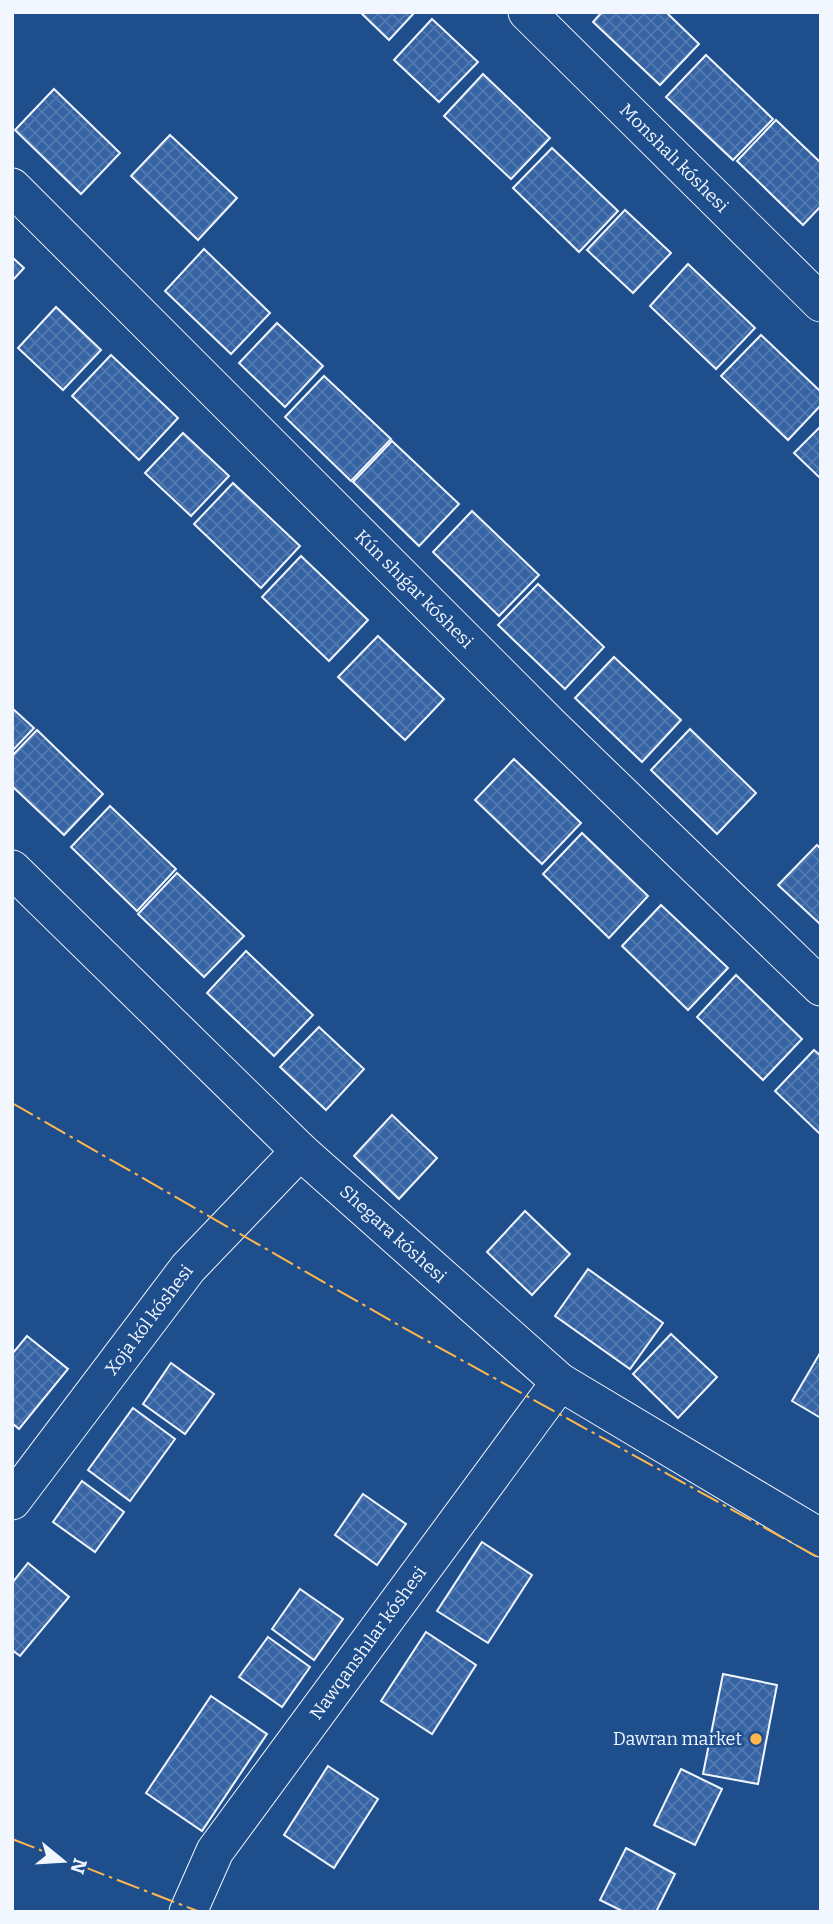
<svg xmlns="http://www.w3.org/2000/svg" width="833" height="1924" viewBox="0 0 833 1924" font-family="Bitter,serif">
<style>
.building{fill:url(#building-cross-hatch);stroke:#f2f6ff;stroke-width:2}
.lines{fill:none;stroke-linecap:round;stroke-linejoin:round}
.minor-casing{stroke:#f2f6ff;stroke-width:39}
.minor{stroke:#1f4e8c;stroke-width:37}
.power{stroke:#ffb74d;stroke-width:2;stroke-dasharray:24 5 3.5 5;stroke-linecap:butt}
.poi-dot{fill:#ffb74d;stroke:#1f4e8c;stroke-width:2.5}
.labels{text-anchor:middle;stroke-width:5;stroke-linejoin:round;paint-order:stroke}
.street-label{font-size:18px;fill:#f2f6ff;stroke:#1f4e8c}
.poi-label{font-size:18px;fill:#f2f6ff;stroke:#1f4e8c;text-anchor:end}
</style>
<defs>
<pattern id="building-cross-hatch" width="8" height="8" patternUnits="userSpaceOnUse" patternTransform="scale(1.75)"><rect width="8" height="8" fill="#3563a3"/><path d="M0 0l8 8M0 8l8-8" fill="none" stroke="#537ab1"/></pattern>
</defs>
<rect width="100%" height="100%" fill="#1f4e8c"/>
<g class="building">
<path d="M360 12H415L389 40Z"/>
<path d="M602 12H666L699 44 660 85 593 22Z"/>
<path d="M432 19 478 62 439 102 394 60Z"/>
<path d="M706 55 773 119 733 160 666 97Z"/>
<path d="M483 74 550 138 511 179 444 116Z"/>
<path d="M54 89 120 153 81 194 15 130Z"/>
<path d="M776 120 821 163V206L803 225 737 161Z"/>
<path d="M170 135 237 198 198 240 131 176Z"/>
<path d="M552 148 618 211 579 252 513 188Z"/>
<path d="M625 210 671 253 633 293 587 250Z"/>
<path d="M204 249 270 313 231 354 165 291Z"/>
<path d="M12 257 24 268 12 281Z"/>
<path d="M688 264 755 328 716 369 650 306Z"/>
<path d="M56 307 101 350 63 390 18 348Z"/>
<path d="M277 323 323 366 285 407 239 363Z"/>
<path d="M761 335 821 392V405L788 440 721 376Z"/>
<path d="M111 355 178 418 139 460 72 396Z"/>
<path d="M324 376 391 439 351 481 285 417Z"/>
<path d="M821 426V479L794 453Z"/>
<path d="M183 433 229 476 191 516 145 473Z"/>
<path d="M392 441 459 504 419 546 353 482Z"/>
<path d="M233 483 300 546 261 588 194 524Z"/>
<path d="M472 511 539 575 499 616 433 552Z"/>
<path d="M301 556 368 620 329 661 262 597Z"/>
<path d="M538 584 604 647 565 689 498 625Z"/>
<path d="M378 636 444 699 405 740 338 677Z"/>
<path d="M614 657 681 720 642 762 575 698Z"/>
<path d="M12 708 34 728 12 751Z"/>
<path d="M690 729 756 793 717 834 651 770Z"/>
<path d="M37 730 103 794 64 835 12 786V756Z"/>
<path d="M514 759 581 823 542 864 475 800Z"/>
<path d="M110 806 176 869 137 911 71 847Z"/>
<path d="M582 833 648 896 609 938 543 874Z"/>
<path d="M817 845 821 849V925L778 885Z"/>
<path d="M177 873 244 936 204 977 138 914Z"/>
<path d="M661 905 728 968 688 1010 622 946Z"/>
<path d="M246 951 313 1015 274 1056 207 993Z"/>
<path d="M736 975 802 1039 763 1080 697 1017Z"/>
<path d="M319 1027 364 1069 326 1110 280 1067Z"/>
<path d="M814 1050 821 1056V1135L775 1091Z"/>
<path d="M392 1115 437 1158 399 1199 354 1156Z"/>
<path d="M525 1211 570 1254 532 1295 487 1252Z"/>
<path d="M588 1269 663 1323 630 1369 555 1316Z"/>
<path d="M671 1334 717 1377 678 1418 633 1374Z"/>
<path d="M27 1336 68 1369 19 1429 12 1423V1354Z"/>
<path d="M820 1353 821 1354V1418L792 1401Z"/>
<path d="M171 1363 214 1394 185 1434 143 1404Z"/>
<path d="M133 1408 175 1439 130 1501 88 1470Z"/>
<path d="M82 1481 124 1512 95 1552 53 1522Z"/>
<path d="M363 1494 406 1524 377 1565 335 1535Z"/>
<path d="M482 1542 532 1575 488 1643 437 1611Z"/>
<path d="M28 1563 69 1597 20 1656 12 1650V1583Z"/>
<path d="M300 1589 343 1619 314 1660 272 1629Z"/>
<path d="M426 1632 476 1665 432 1734 381 1701Z"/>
<path d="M268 1637 310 1667 282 1707 239 1677Z"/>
<path d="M723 1674 777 1685 758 1784 703 1774Z"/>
<path d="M211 1696 267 1734 202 1831 146 1793Z"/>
<path d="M328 1766 378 1799 334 1868 284 1835Z"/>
<path d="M681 1769 722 1789 695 1845 654 1825Z"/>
<path d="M626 1848 675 1874 656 1912H624L600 1900Z"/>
</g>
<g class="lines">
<g class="minor-casing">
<g id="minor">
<path d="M527 12 821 303"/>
<path d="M12 187 550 725 821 987"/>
<path d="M12 869 300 1151 560 1382 821 1538"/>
<path d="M12 1501 188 1268 300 1151"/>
<path d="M188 1912 215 1851 560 1382"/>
</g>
</g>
<use href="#minor" class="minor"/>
<g class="power">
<path d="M12 1103 402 1327 821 1559"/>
<path d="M12 1839 200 1912"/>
</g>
</g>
<circle class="poi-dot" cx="756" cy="1739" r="7"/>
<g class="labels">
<g class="street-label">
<text transform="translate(674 158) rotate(45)" y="6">Monshalı kóshesi</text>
<text transform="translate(414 589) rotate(45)" y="6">Kún shıǵar kóshesi</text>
<text transform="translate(393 1234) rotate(42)" y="6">Shegara kóshesi</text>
<text transform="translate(149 1320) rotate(-53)" y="6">Xoja kól kóshesi</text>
<text transform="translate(368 1643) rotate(-54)" y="6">Nawqanshılar kóshesi</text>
</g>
<g class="poi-label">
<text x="742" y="1745">Dawran market</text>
</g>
</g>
<rect width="833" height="1924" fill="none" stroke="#f2f6ff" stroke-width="28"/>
<g transform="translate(63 1861) rotate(108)" stroke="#1f4e8c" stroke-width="5" paint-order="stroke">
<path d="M0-5L12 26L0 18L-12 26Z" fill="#f2f6ff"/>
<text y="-10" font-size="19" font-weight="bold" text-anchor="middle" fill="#f2f6ff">N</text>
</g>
</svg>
